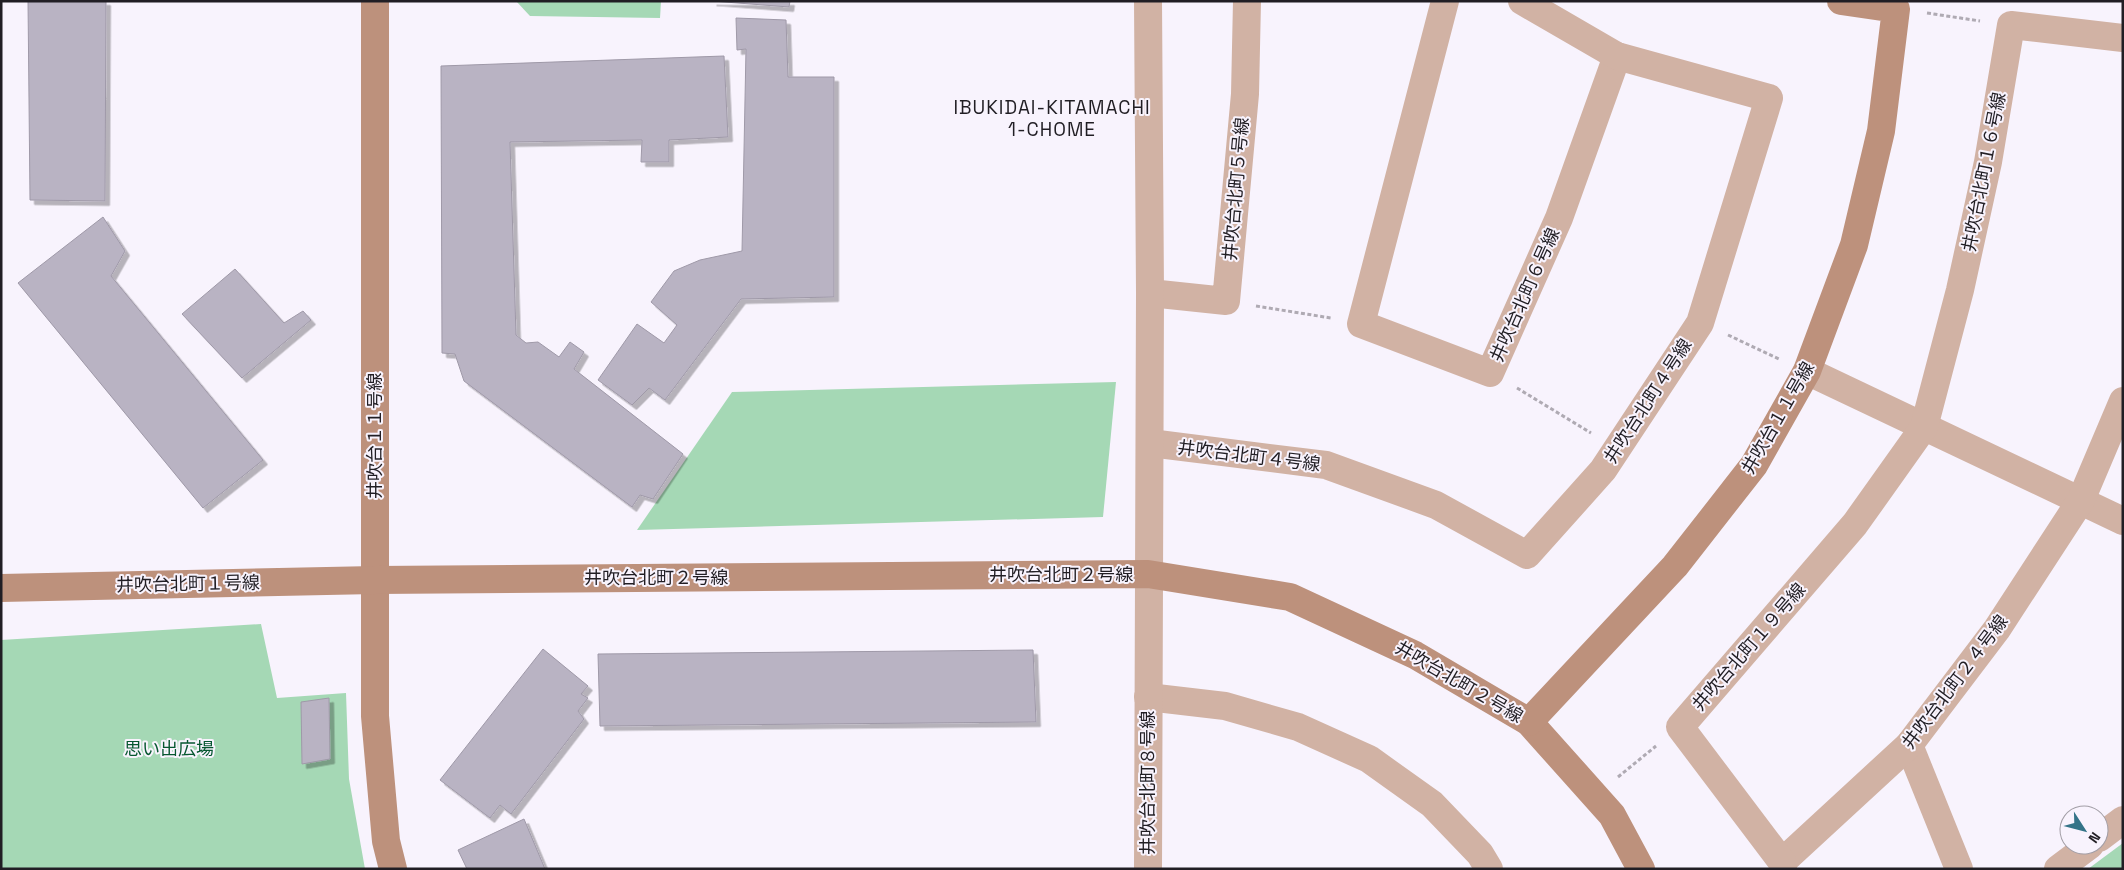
<svg xmlns="http://www.w3.org/2000/svg" width="2124" height="870" viewBox="0 0 2124 870" font-family="'Space Grotesk','Noto Sans JP',sans-serif">
<style>
.green{fill:#a5d8b5}
.building{fill:#b9b3c3;stroke:#9f99a8;filter:url(#shadow)}
.lines{fill:none;stroke-linecap:round;stroke-linejoin:round}
.path{stroke:#afaab3;stroke-width:3;stroke-dasharray:4 2.5;stroke-linecap:butt}
.street{stroke:#d1b2a4;stroke-width:28}
.secondary{stroke:#bd917c;stroke-width:28}
.labels{text-anchor:middle;stroke-width:4;stroke-linejoin:round;paint-order:stroke}
.street-label{font-size:18px;fill:#211e24;stroke:#f8f3fd}
.park-label{font-size:18px;fill:#065730;stroke:#f8f3fd}
.neighbourhood-label{font-size:19px;letter-spacing:1px;fill:#211e24;stroke:#f8f3fd}
</style>
<defs>
<filter id="shadow"><feDropShadow dx="4.5" dy="4.5" stdDeviation="0" flood-color="#0004"/></filter>
</defs>
<rect width="100%" height="100%" fill="#f8f3fd"/>
<g class="green">
<path d="M516 1H661L660 18 530 16Z"/>
<path d="M1116 382 1103 517 637 530 732 392Z"/>
<path d="M261 624 277 698 346 693 349 779 365 869H1V640Z"/>
<path d="M2123 843V869H2088Z"/>
</g>
<g class="building">
<path d="M28 1H106L105 201 30 200Z"/>
<path d="M712 1H790L789 7Z"/>
<path d="M736 18 786 20 788 77H834V297L741 299 665 400 649 388 632 405 598 380 637 324 664 343 677 325 651 302 674 271 700 260 742 251 746 49 737 50Z"/>
<path d="M724 56 728 137 669 140V162H641L642 140 510 142 516 335 526 343 538 342 559 357 570 342 584 352 574 369 683 454 653 499 640 495 632 507 464 381 455 354 442 353 441 66Z"/>
<path d="M103 217 125 251 111 276 263 460 203 508 18 283Z"/>
<path d="M235 269 284 323 303 311 311 320 242 378 182 314Z"/>
<path d="M543 649 588 686 581 694 588 698 578 711 584 719 511 814 500 805 490 818 440 780Z"/>
<path d="M1033 650 1036 722 600 726 598 654Z"/>
<path d="M329 698 330 759 302 764 301 702Z"/>
<path d="M524 819 545 869H467L458 850Z"/>
</g>
<g class="lines">
<g class="path">
<path d="M1927 13 1980 21"/>
<path d="M1256 306 1331 318"/>
<path d="M1728 335 1779 359"/>
<path d="M1517 388 1591 433"/>
<path d="M1618 777 1656 746"/>
</g>
<g class="street">
<path d="M1445 1 1361 324 1490 373 1559 218 1617 56"/>
<path d="M1150 293 1226 301 1245 94 1247 1"/>
<path d="M1807 371 2123 521"/>
<path d="M1150 443 1326 465 1436 505 1527 555 1603 470 1700 323 1769 98 1617 56 1522 1"/>
<path d="M1148 697 1225 706 1298 727 1369 759 1432 804 1480 854 1489 869"/>
<path d="M1909 745 1959 869"/>
<path d="M2099 838 2123 820"/>
<path d="M1782 862 1909 745 1997 629 2081 500 2123 401"/>
<path d="M1148 869 1150 293 1148 1"/>
<path d="M1783 869 1782 862 1680 727 1855 524 1924 427 1960 290 1988 162 2011 25 2123 38"/>
<path d="M2058 869 2090 845"/>
</g>
<g class="secondary">
<path d="M375 1V716L386 841 393 869"/>
<path d="M1 588 375 580 1148 574 1290 597 1415 655 1529 722 1612 815 1641 869"/>
<path d="M1529 722 1675 566 1754 465 1807 371 1854 245 1881 131 1896 9 1841 1"/>
</g>
</g>
<g class="labels">
<g class="street-label">
<text transform="translate(1984 172) rotate(-79)" y="6">井吹台北町１６号線</text>
<text transform="translate(1236 189) rotate(-85)" y="6">井吹台北町５号線</text>
<text transform="translate(1525 295) rotate(-66)" y="6">井吹台北町６号線</text>
<text transform="translate(1648 401) rotate(-57)" y="6">井吹台北町４号線</text>
<text transform="translate(1778 418) rotate(-60)" y="6">井吹台１１号線</text>
<text transform="translate(375 436) rotate(-90)" y="6">井吹台１１号線</text>
<text transform="translate(1249 456) rotate(7)" y="6">井吹台北町４号線</text>
<text x="1061" y="581">井吹台北町２号線</text>
<text x="656" y="584">井吹台北町２号線</text>
<text transform="translate(188 584) rotate(-1)" y="6">井吹台北町１号線</text>
<text transform="translate(1749 647) rotate(-49)" y="6">井吹台北町１９号線</text>
<text transform="translate(1459 682) rotate(30)" y="6">井吹台北町２号線</text>
<text transform="translate(1955 682) rotate(-53)" y="6">井吹台北町２４号線</text>
<text transform="translate(1148 783) rotate(-90)" y="6">井吹台北町８号線</text>
</g>
<g class="park-label">
<text x="169" y="755">思い出広場</text>
</g>
<g class="neighbourhood-label">
<text x="1052" y="114">IBUKIDAI-KITAMACHI<tspan x="1052" dy="22">1-CHOME</tspan></text>
</g>
</g>
<rect width="2124" height="870" fill="none" stroke="#211e24" stroke-width="5"/>
<g transform="translate(2084 830) rotate(126)"><circle r="24" fill="#f8f3fd" stroke="#a29ea6"/>
<path d="M0-4L9 19L0 12L-9 19Z" fill="#347488"/>
<text y="-8" font-size="14" font-weight="bold" text-anchor="middle" fill="#211e24">N</text>
</g>
</svg>
